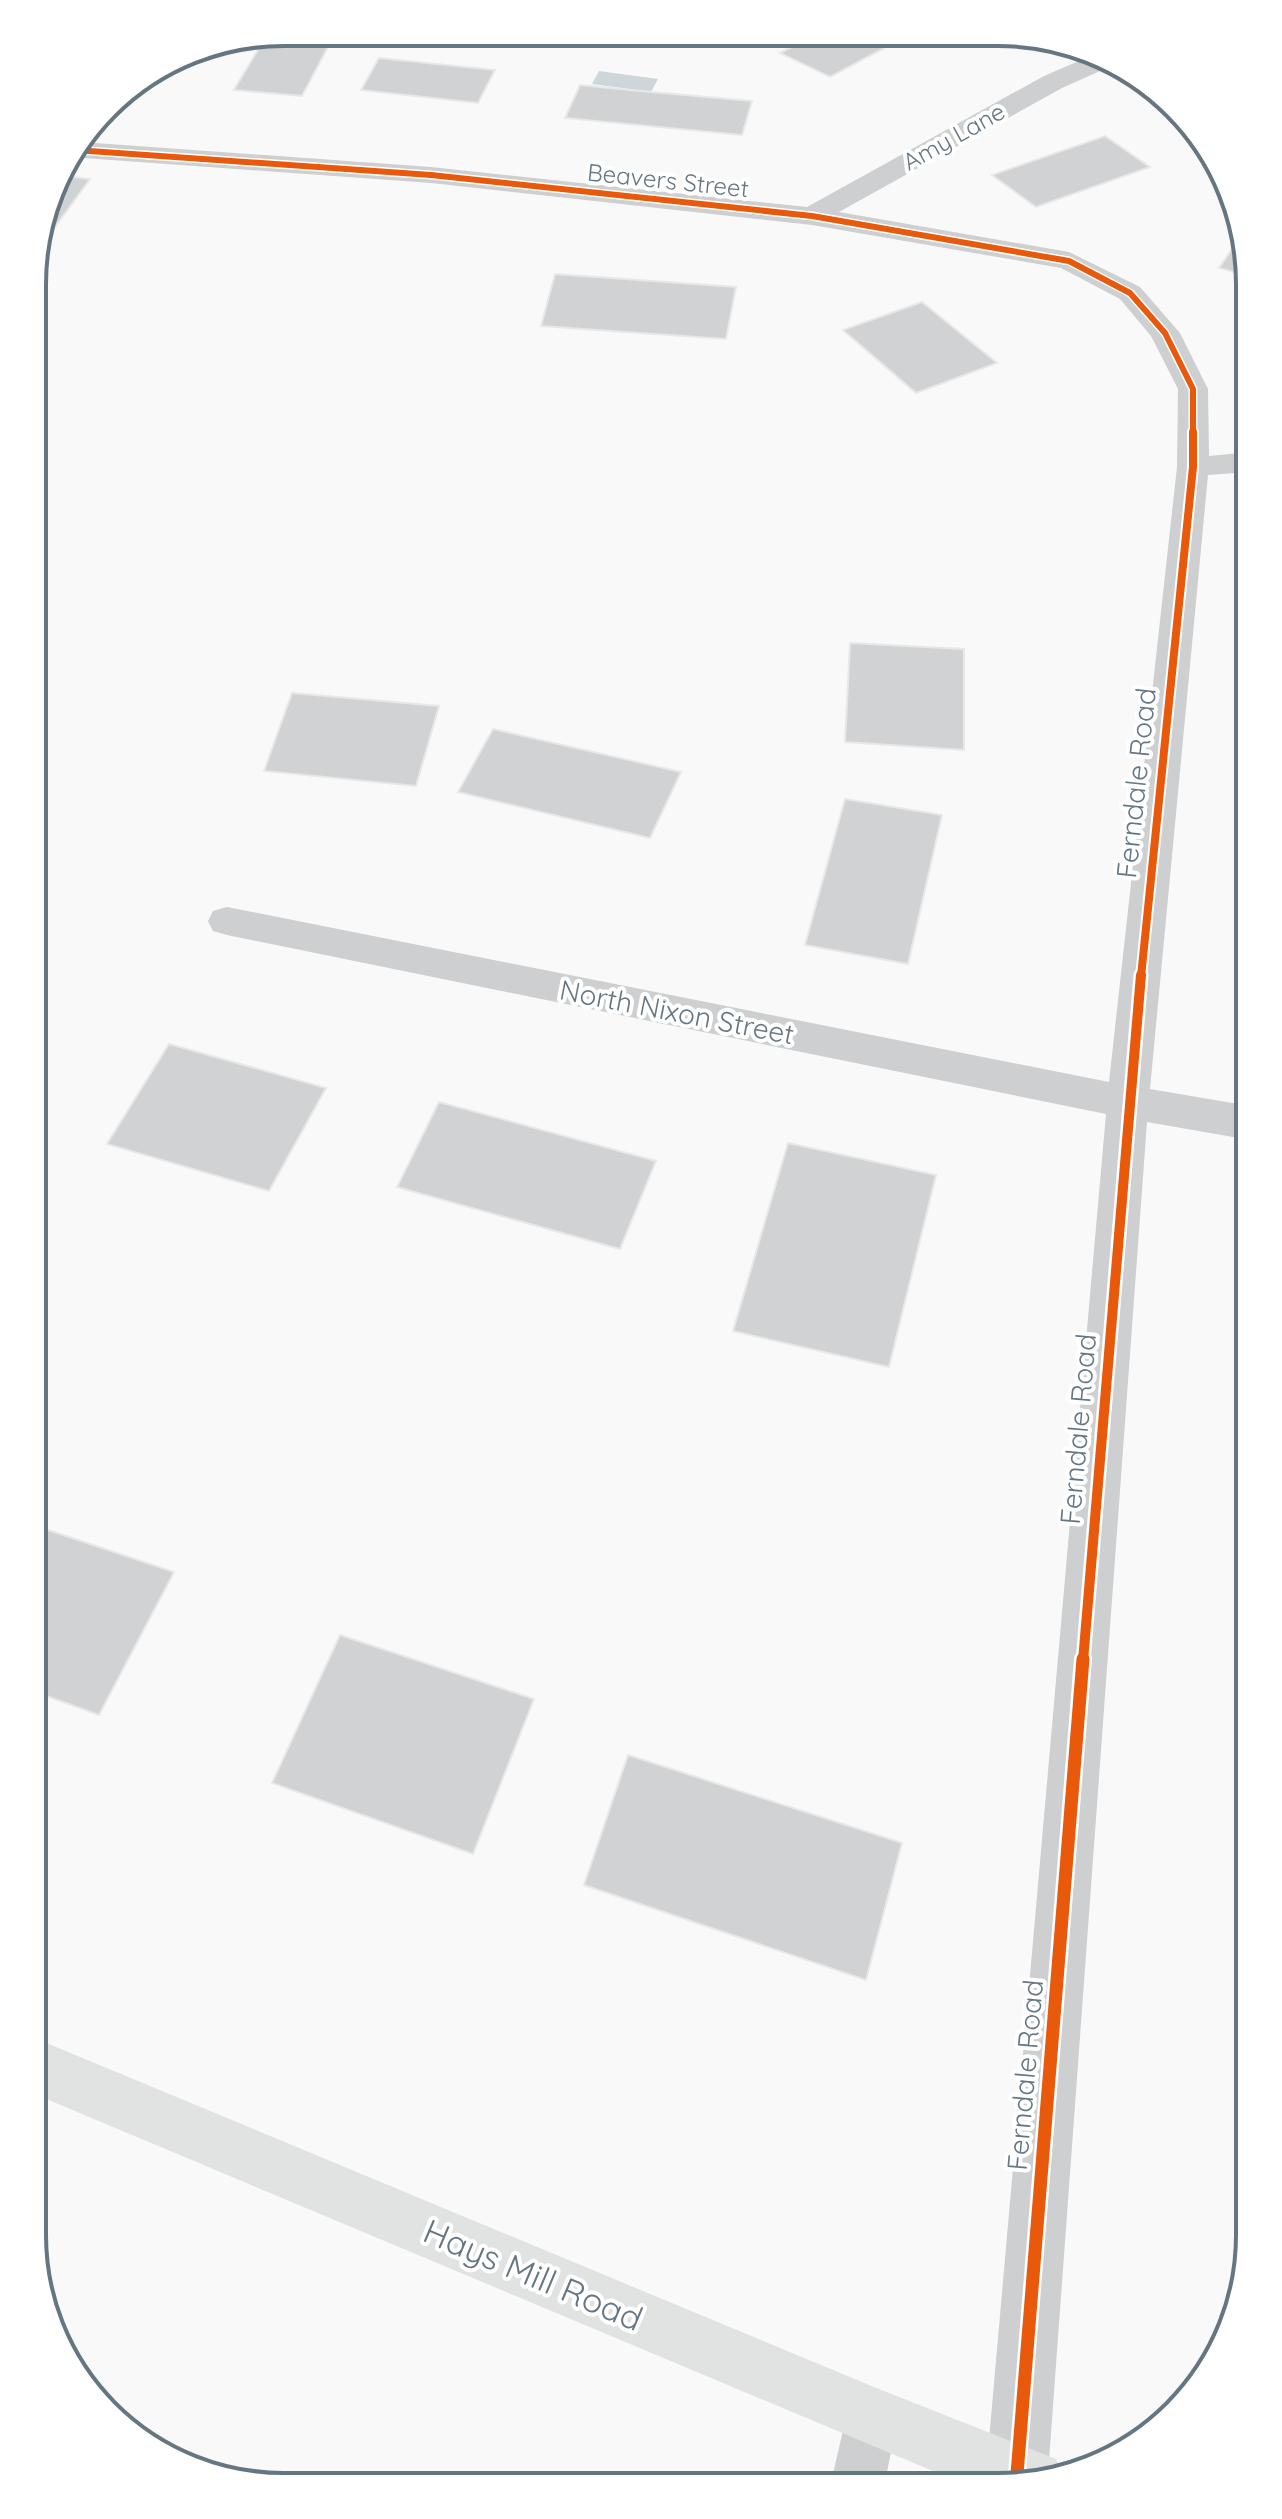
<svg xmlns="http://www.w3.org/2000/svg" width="1282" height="2519" viewBox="0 0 1282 2519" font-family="Quicksand,sans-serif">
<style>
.water{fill:#ced6d9}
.building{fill:#d0d2d3;stroke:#e8e8e8;stroke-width:2}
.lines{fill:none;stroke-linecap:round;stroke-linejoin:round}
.lane{fill:#cecfd0;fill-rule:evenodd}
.street{fill:#cecfd0;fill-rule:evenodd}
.secondary{fill:#e1e2e2;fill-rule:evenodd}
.cycleway-far3-casing{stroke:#fff;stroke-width:9}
.cycleway-far2-casing{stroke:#fff;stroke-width:12}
.cycleway-far1-casing{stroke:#fff;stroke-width:15}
.cycleway-casing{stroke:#fff;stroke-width:18}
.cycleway-far3{stroke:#e8590c;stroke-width:6}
.cycleway-far2{stroke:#e8590c;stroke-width:8}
.cycleway-far1{stroke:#e8590c;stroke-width:10}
.cycleway{stroke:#e8590c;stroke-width:13}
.labels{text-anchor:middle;stroke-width:8;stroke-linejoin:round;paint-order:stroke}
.far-street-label{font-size:24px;fill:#657683;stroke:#fff}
.street-label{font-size:28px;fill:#657683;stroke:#fff}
.near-street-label{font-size:34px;fill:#657683;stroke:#fff}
.rim{fill:none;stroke:#657683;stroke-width:4}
</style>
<rect width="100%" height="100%" fill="#f9f9f9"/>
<path class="water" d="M599 71 658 79 651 92 592 84Z"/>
<g class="building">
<path d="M284 32H336L302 96 234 90 266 36Z"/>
<path d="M815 35 907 36 830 77 780 53Z"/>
<path d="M379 58 495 70 478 103 361 90Z"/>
<path d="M580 85 651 92 752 101 742 135 565 118Z"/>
<path d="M1105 136 1150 167 1036 207 992 175Z"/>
<path d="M57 175 90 179 41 246H36Z"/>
<path d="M1242 235 1249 276 1219 268Z"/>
<path d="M555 274 736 287 726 339 541 326Z"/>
<path d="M922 302 997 363 916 393 843 330Z"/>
<path d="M850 643 964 649V750L845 742Z"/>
<path d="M292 693 439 706 416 786 264 771Z"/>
<path d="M493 729 681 772 650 838 458 792Z"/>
<path d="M845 799 942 815 908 964 805 945Z"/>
<path d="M169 1044 326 1088 269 1191 107 1144Z"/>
<path d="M439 1102 656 1161 620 1249 397 1187Z"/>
<path d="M788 1143 936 1175 889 1367 733 1331Z"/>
<path d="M33 1525 174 1572 99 1715 33 1691Z"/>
<path d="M340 1635 534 1699 473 1854 272 1783Z"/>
<path d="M628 1755 902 1843 866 1980 584 1885Z"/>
</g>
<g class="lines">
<path class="lane" d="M872 2391 891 2398 898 2417 884 2487H830L846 2417 853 2398Z"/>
<path class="street" d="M1088 57 1109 67 1062 88 839 212 1069 252 1140 287 1180 333 1208 389 1209 456 1250 452V472L1208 475 1150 1089 1250 1106V1140L1147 1122 1048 2474 1046 2479 991 2487 986 2474 1106 1114 227 935 213 931 208 921 213 911 227 907 1109 1082 1177 467 1178 389 1151 336 1120 299 1061 268 812 225 431 183 70 157 81 142 431 167 807 207 1044 76Z"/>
<path class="secondary" d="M32 2037 874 2387 1056 2459 1063 2476 998 2487H971L32 2093Z"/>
<g class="cycleway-far3-casing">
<path id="cycleway-far3" d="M75 150 431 175 812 216 1069 261 1130 293 1165 333 1193 389V434"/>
</g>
<g class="cycleway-far2-casing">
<path id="cycleway-far2" d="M1141 977 1193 467V432"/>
</g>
<g class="cycleway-far1-casing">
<path id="cycleway-far1" d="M1083 1661 1141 975"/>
</g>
<g class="cycleway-casing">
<path id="cycleway" d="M1017 2474 1083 1659"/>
</g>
<use href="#cycleway-far3" class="cycleway-far3"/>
<use href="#cycleway-far2" class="cycleway-far2"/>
<use href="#cycleway-far1" class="cycleway-far1"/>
<use href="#cycleway" class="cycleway"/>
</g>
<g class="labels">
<g class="far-street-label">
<text transform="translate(954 137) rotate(-29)" y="8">Amy Lane</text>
<text transform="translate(668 181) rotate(6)" y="8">Beavers Street</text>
</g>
<g class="street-label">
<text transform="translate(1136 783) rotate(-84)" y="10">Ferndale Road</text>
<text transform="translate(677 1012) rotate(11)" y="10">North Nixon Street</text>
<text transform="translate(1078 1429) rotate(-85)" y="10">Ferndale Road</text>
<text transform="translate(1025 2075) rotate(-85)" y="10">Ferndale Road</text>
</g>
<g class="near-street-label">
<text transform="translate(533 2275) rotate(23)" y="12">Hays Mill Road</text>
</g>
</g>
<path d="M0 0H1282V2519H0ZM284 46H998A238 238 0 0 1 1236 284V2235A238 238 0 0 1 998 2473H284A238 238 0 0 1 46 2235V284A238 238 0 0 1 284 46Z" fill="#fff" fill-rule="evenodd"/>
<path class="rim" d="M284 46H998A238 238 0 0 1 1236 284V2235A238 238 0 0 1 998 2473H284A238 238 0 0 1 46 2235V284A238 238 0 0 1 284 46Z"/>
</svg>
